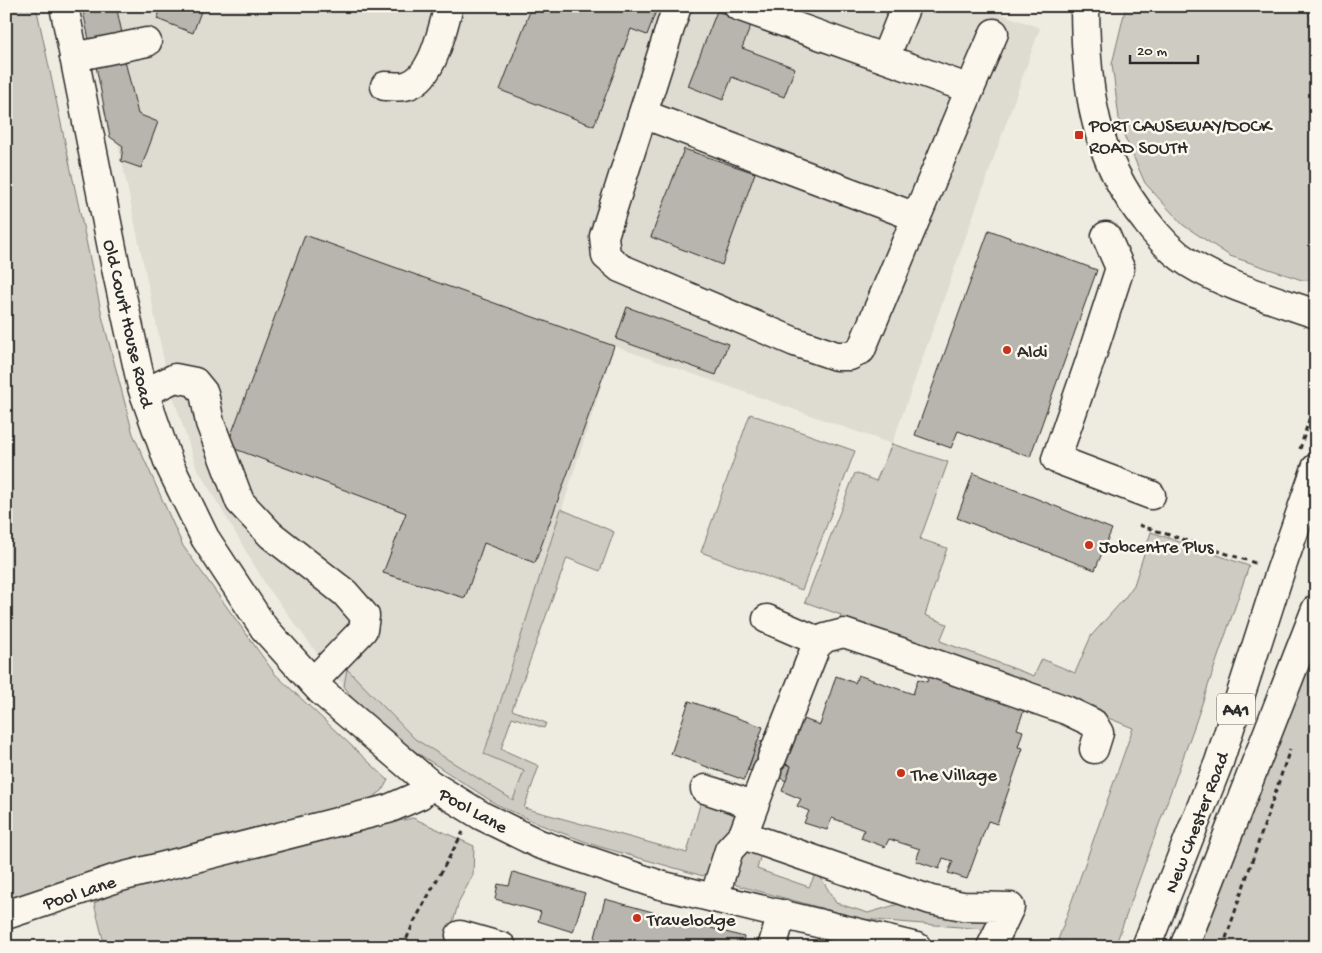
<svg xmlns="http://www.w3.org/2000/svg" width="1322" height="953" viewBox="0 0 1322 953" font-family="'Gochi Hand',sans-serif">
<style>
.built{fill:#dedbd1}
.green{fill:#cecbc2;stroke:#7c7b76}
.building{fill:#b8b5ae;stroke:#2b2b2b}
.lines{fill:none;stroke-linecap:round;stroke-linejoin:round}
.minor-casing{stroke:#2b2b2b;stroke-width:31}
.highway-casing{stroke:#2b2b2b;stroke-width:31}
.path{stroke:#2b2b2b;stroke-width:3;stroke-dasharray:5 4;stroke-linecap:butt}
.minor{stroke:#fbf7ec;stroke-width:28}
.highway{stroke:#fbf7ec;stroke-width:28}
.poi-dot{fill:#c8321e;stroke:#fbf7ec;stroke-width:2}
.labels{text-anchor:middle;stroke-width:5;stroke-linejoin:round;paint-order:stroke}
.shield{fill:#fbf7ec;stroke:#696865;stroke-width:1}
.shield-label{font-size:18px;font-weight:bold;fill:#2b2b2b}
.poi-label{font-size:19px;fill:#2b2b2b;stroke:#fbf7ec;text-anchor:start}
.street-label{font-size:19px;fill:#2b2b2b;stroke:#fbf7ec}
</style>
<rect width="100%" height="100%" fill="#eeebe0"/>
<filter id="ink" filterUnits="userSpaceOnUse"><feTurbulence type="fractalNoise" baseFrequency=".02" numOctaves="2"/><feDisplacementMap in="SourceGraphic" scale="10" xChannelSelector="R" yChannelSelector="G"/><feConvolveMatrix kernelMatrix="1 2 1 2 8 2 1 2 1" color-interpolation-filters="sRGB"/></filter>
<g filter="url(#ink)">
<path class="built" d="M89 6H980L1040 28 892 444 614 346 484 753 524 771 513 800 415 739 347 670 344 686 325 664 266 585 196 466 169 384Z"/>
<g class="green">
<path d="M6 6H36L103 320 133 434 183 546 275 674 388 780 382 791 359 806 6 906Z"/>
<path d="M1126 6H1305L1316 29V280H1302L1230 256 1183 225 1145 183 1120 126 1112 64Z"/>
<path d="M750 414 855 451 802 590 701 552Z"/>
<path d="M892 444 948 462 920 539 947 548 925 615 947 624 940 641 1034 676 1042 659 1075 673 1091 636 1124 599 1134 585 1151 532 1249 566 1194 727 1117 941 1112 947H1075L1058 940 1133 728 1044 692 840 620 841 615 805 602 855 473 876 481Z"/>
<path d="M561 509 614 532 600 571 567 558 512 710 546 723 544 728 512 717 501 749 539 766 524 808 687 853 702 797 735 813C736 831 715 863 703 876L597 846 541 825 496 804 405 745 359 709 344 686 347 669 415 739 513 800 524 771 484 754Z"/>
<path d="M1316 645V947H1201L1205 932Z"/>
<path d="M413 818 474 846 473 875 459 901 446 947H105L94 903 141 882 312 839Z"/>
<path d="M747 850 761 854 757 869 809 887 817 871 836 903 868 913 909 901 987 918 989 924 984 929 862 919 736 885C730 870 736 861 747 850Z"/>
</g>
<g class="building">
<path d="M82 6H116L122 33 89 40Z"/>
<path d="M162 6H203L193 33 157 19Z"/>
<path d="M532 6H658L647 35 631 29 594 126 500 90Z"/>
<path d="M717 11 751 25 742 48 795 68 784 97 732 77 723 100 688 86Z"/>
<path d="M124 57 138 114 158 122 141 168 121 161 123 146 110 137 95 61Z"/>
<path d="M684 149 755 173 722 265 651 237Z"/>
<path d="M989 230 1097 270 1030 457 958 431 951 448 915 435Z"/>
<path d="M305 235 614 346 535 563 484 543 465 598 383 573 406 513 227 446Z"/>
<path d="M627 307 728 344 716 375 616 339Z"/>
<path d="M973 473 1112 529 1095 570 957 518Z"/>
<path d="M932 668 1027 702 1017 729 1023 731 1018 747 1023 748 997 824 988 821 967 879 948 873 953 861 943 858 939 869 916 861 920 849 889 839 885 847 861 838 864 830 832 818 827 830 804 823 809 811 797 806 801 799 782 791 791 766 779 762 795 716 820 725 836 676 855 683 858 675 913 694 918 679 927 682Z"/>
<path d="M689 701 763 727 744 780 671 754Z"/>
<path d="M758 740 768 744 779 762 791 766 786 781 767 771 757 774 748 770Z"/>
<path d="M513 872 585 893 573 932 538 921 541 912 495 899 498 884 509 886Z"/>
<path d="M605 899 744 937 742 947H597L593 945Z"/>
</g>
<g class="lines">
<g class="minor-casing">
<g id="minor">
<path d="M64 6 117 273 142 387 169 464 205 538 264 628 321 691 430 784 482 816 539 844 660 885 917 947"/>
<path d="M677 6 604 236 606 256 620 268 795 342 836 356H850L861 350 970 89 738 6"/>
<path d="M1087 6 1085 10C1086 90 1094 157 1146 221 1158 237 1172 252 1189 263 1228 287 1273 299 1316 314"/>
<path d="M74 57 147 42"/>
<path d="M885 58 906 6"/>
<path d="M385 86C392 86 399 87 405 86 433 81 442 29 449 6"/>
<path d="M970 89 994 33"/>
<path d="M643 114 916 217"/>
<path d="M1106 236 1120 268 1090 361 1056 459 1151 495"/>
<path d="M144 393 175 378 195 382 204 393 210 423 240 502 271 535 345 593 365 616 363 630 313 682"/>
<path d="M767 619 811 638 816 646"/>
<path d="M772 758 816 646 825 638 844 633 919 658 1066 710 1093 723 1099 733 1094 749"/>
<path d="M705 789 753 805"/>
<path d="M743 835 767 771"/>
<path d="M714 898 729 850 743 835 931 900 963 906 1010 907 991 947"/>
<path d="M6 915 117 878 388 809 420 795 430 784"/>
<path d="M460 935 502 947"/>
<path d="M772 947 782 914"/>
</g>
</g>
<g class="highway-casing">
<g id="highway">
<path d="M1146 947 1219 762 1280 572 1316 468"/>
<path d="M1184 947 1316 609"/>
</g>
</g>
<g class="path">
<path d="M1316 350V355"/>
<path d="M1300 449 1316 397"/>
<path d="M1139 525 1258 564"/>
<path d="M403 947 414 922 463 832"/>
<path d="M1223 947 1290 749"/>
</g>
<use href="#minor" class="minor"/>
<use href="#highway" class="highway"/>
</g>
</g>
<g class="poi-dot">
<rect x="1074" y="130" width="10" height="10" rx="2.5"/>
<circle cx="1007" cy="350" r="5"/>
<circle cx="1089" cy="545" r="5"/>
<circle cx="901" cy="773" r="5"/>
<circle cx="637" cy="918" r="5"/>
</g>
<g class="labels">
<rect class="shield" x="1217" y="693.5" width="38" height="31" rx="4"/>
<g class="shield-label">
<text x="1236" y="715">A41</text>
</g>
<g class="poi-label">
<text x="1089" y="131">PORT CAUSEWAY/DOCK<tspan x="1089" dy="22">ROAD SOUTH</tspan></text>
<text x="1017" y="357">Aldi</text>
<text x="1099" y="552">Jobcentre Plus</text>
<text x="911" y="780">The Village</text>
<text x="647" y="925">Travelodge</text>
</g>
<g class="street-label">
<text transform="translate(130 323) rotate(77)" y="7">Old Court House Road</text>
<text transform="translate(474 809) rotate(29)" y="7">Pool Lane</text>
<text transform="translate(1195 822) rotate(-69)" y="7">New Chester Road</text>
<text transform="translate(79 891) rotate(-18)" y="7">Pool Lane</text>
</g>
</g>
<rect width="1322" height="953" fill="none" stroke="#fbf7ec" stroke-width="25"/>
<rect x="12" y="12" width="1297" height="928" fill="none" stroke="#2b2b2b" stroke-width="2" filter="url(#ink)"/>
<path d="M1130 55v8h68v-8" fill="none" stroke="#2b2b2b" stroke-width="2.5"/>
<text x="1137" y="55" font-size="15" fill="#2b2b2b" stroke="#fbf7ec" stroke-width="4" paint-order="stroke">20 m</text>
</svg>
